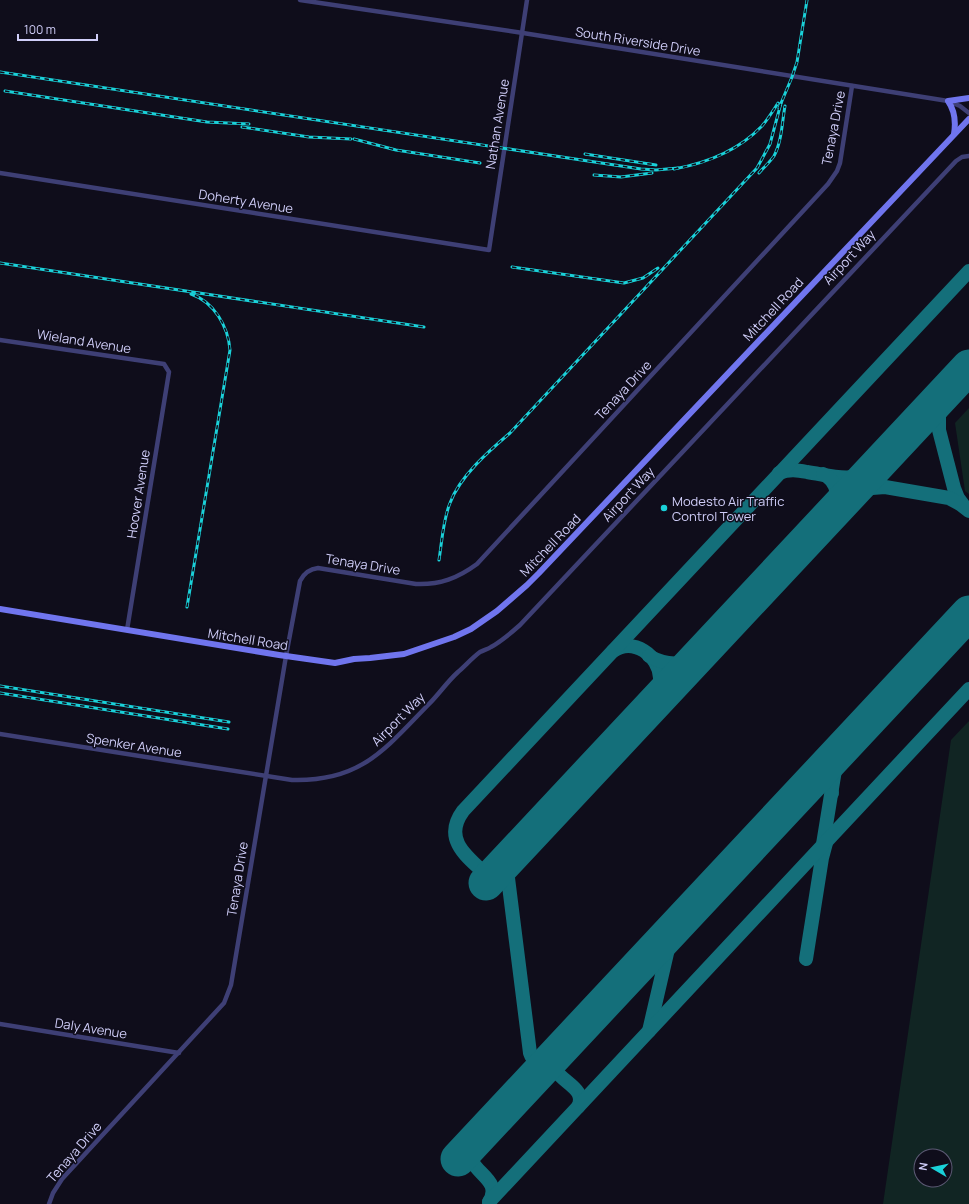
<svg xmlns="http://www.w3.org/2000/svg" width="969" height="1204" viewBox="0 0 969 1204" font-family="Manrope,sans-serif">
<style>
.green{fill:#112523;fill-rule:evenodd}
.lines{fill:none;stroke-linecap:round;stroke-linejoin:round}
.taxiway{stroke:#146f7a;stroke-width:14}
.runway{stroke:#146f7a;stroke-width:35}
.street{stroke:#3e3f75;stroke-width:4.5}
.secondary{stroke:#7075ee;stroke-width:6}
.rail-casing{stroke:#1ad1d9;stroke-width:3}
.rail{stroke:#0f0d1b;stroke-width:1.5;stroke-dasharray:4.5;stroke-linecap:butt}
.poi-dot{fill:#1ad1d9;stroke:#0f0d1b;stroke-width:1.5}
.labels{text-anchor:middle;stroke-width:3;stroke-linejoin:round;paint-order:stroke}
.street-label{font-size:13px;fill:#d0cef9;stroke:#0f0d1b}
.poi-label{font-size:13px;fill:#d0cef9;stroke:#0f0d1b;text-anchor:start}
</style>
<rect width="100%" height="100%" fill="#0f0d1b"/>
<g class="green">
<path d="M969 408V494L965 491 955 423Z"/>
<path d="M969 721V1204H883L951 740ZM921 1156H945V1180H921Z"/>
</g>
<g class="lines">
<g class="taxiway">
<path d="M951 386 941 407 939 417V430L954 488 958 498 964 506"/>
<path d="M779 473C789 469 797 470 807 472 834 476 855 485 878 465"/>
<path d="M823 474C838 481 841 501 832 513"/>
<path d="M844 501 860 491 872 488 885 487 949 498 960 504 969 511"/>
<path d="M613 651C633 637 659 655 660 678 661 687 658 696 653 704"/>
<path d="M649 656C665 665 685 667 699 655"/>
<path d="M809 785C819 776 830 780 832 793"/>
<path d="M823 844 836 764 838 757 844 747"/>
<path d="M506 862 530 1053C535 1067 546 1063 555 1056"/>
<path d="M490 878C470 859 441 841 463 811L969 271"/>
<path d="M806 959 822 858 826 843"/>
<path d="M649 1031 671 936 677 926"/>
<path d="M555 1056C545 1080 590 1084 578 1107"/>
<path d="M475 1142C456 1171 506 1175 489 1202"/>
<path d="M489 1202 969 689"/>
</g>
<g class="runway">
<path d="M486 883 969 367"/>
<path d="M458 1159 969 613"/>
</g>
<g class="street">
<path d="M300 0 523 33 948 101 960 106 969 113"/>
<path d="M0 173 489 250 527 0"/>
<path d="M0 340 164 364 169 372 127 630"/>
<path d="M0 734 292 780C361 782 385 749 429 704 439 694 447 682 458 672 465 666 472 658 480 652 484 650 488 649 491 647 502 641 511 633 520 625L956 161 962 157 969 156"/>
<path d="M0 1024 179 1053"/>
<path d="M49 1204 53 1193 62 1179 224 1003 231 985 286 656 300 581C304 573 309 569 318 568L416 584C440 585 458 578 477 564L828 184 837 171 840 163 852 86"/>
</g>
<g class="secondary">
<path d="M954 134C956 122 955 111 948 101L969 98"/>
<path d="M0 609 279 655 335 663 354 659 370 658 404 654 454 637 471 629 497 611 527 585 539 573 969 119"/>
</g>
<g class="rail-casing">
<g id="rail">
<path d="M0 72 641 169 656 170 678 168"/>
<path d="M5 91 207 122 249 124"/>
<path d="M779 108 792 77 797 62 807 0"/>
<path d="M242 127 309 137 351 139"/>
<path d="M354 139 396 150 480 163"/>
<path d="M585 154 656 165"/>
<path d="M674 169C707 163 738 151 762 126 768 119 773 111 778 103"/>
<path d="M759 173C764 167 770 162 774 156 782 141 782 122 785 106"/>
<path d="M594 175 621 177 652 173"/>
<path d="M0 263 424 327"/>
<path d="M512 267 624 283 643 278 658 268"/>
<path d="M439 560C442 541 443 520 450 503 460 476 489 451 510 433L757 168 770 144 781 103"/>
<path d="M187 607 230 350C228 326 214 302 191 294"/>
<path d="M0 686 229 722"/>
<path d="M0 693 228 729"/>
</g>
</g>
<use href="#rail" class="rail"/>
</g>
<circle class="poi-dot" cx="664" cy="508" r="4"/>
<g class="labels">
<g class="street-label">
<text transform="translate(638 41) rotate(9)" y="5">South Riverside Drive</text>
<text transform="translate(497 124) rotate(-81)" y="5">Nathan Avenue</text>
<text transform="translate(833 128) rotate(-79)" y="5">Tenaya Drive</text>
<text transform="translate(246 201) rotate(9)" y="5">Doherty Avenue</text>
<text transform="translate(849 257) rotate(-47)" y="5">Airport Way</text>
<text transform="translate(773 309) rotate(-47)" y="5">Mitchell Road</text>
<text transform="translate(84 341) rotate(9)" y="5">Wieland Avenue</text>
<text transform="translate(623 390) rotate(-47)" y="5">Tenaya Drive</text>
<text transform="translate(138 494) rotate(-81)" y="5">Hoover Avenue</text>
<text transform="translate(628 494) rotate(-47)" y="5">Airport Way</text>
<text transform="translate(550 545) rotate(-46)" y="5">Mitchell Road</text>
<text transform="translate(363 564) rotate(9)" y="5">Tenaya Drive</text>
<text transform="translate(248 639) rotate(9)" y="5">Mitchell Road</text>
<text transform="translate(398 719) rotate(-45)" y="5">Airport Way</text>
<text transform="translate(134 745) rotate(9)" y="5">Spenker Avenue</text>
<text transform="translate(237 879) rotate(-81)" y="5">Tenaya Drive</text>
<text transform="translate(91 1028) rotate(9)" y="5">Daly Avenue</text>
<text transform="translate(74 1152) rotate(-49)" y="5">Tenaya Drive</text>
</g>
<g class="poi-label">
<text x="672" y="506">Modesto Air Traffic<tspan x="672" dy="15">Control Tower</tspan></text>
</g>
</g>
<g transform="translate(933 1168) rotate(279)"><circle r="19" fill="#0f0d1b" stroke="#5c5a74"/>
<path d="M0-3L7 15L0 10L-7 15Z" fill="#1ad1d9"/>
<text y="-6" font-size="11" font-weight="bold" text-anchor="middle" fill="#d0cef9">N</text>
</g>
<path d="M18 34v6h79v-6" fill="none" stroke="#d0cef9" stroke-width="2"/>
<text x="24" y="34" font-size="12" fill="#d0cef9" stroke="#0f0d1b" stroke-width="3" paint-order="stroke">100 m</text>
</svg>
